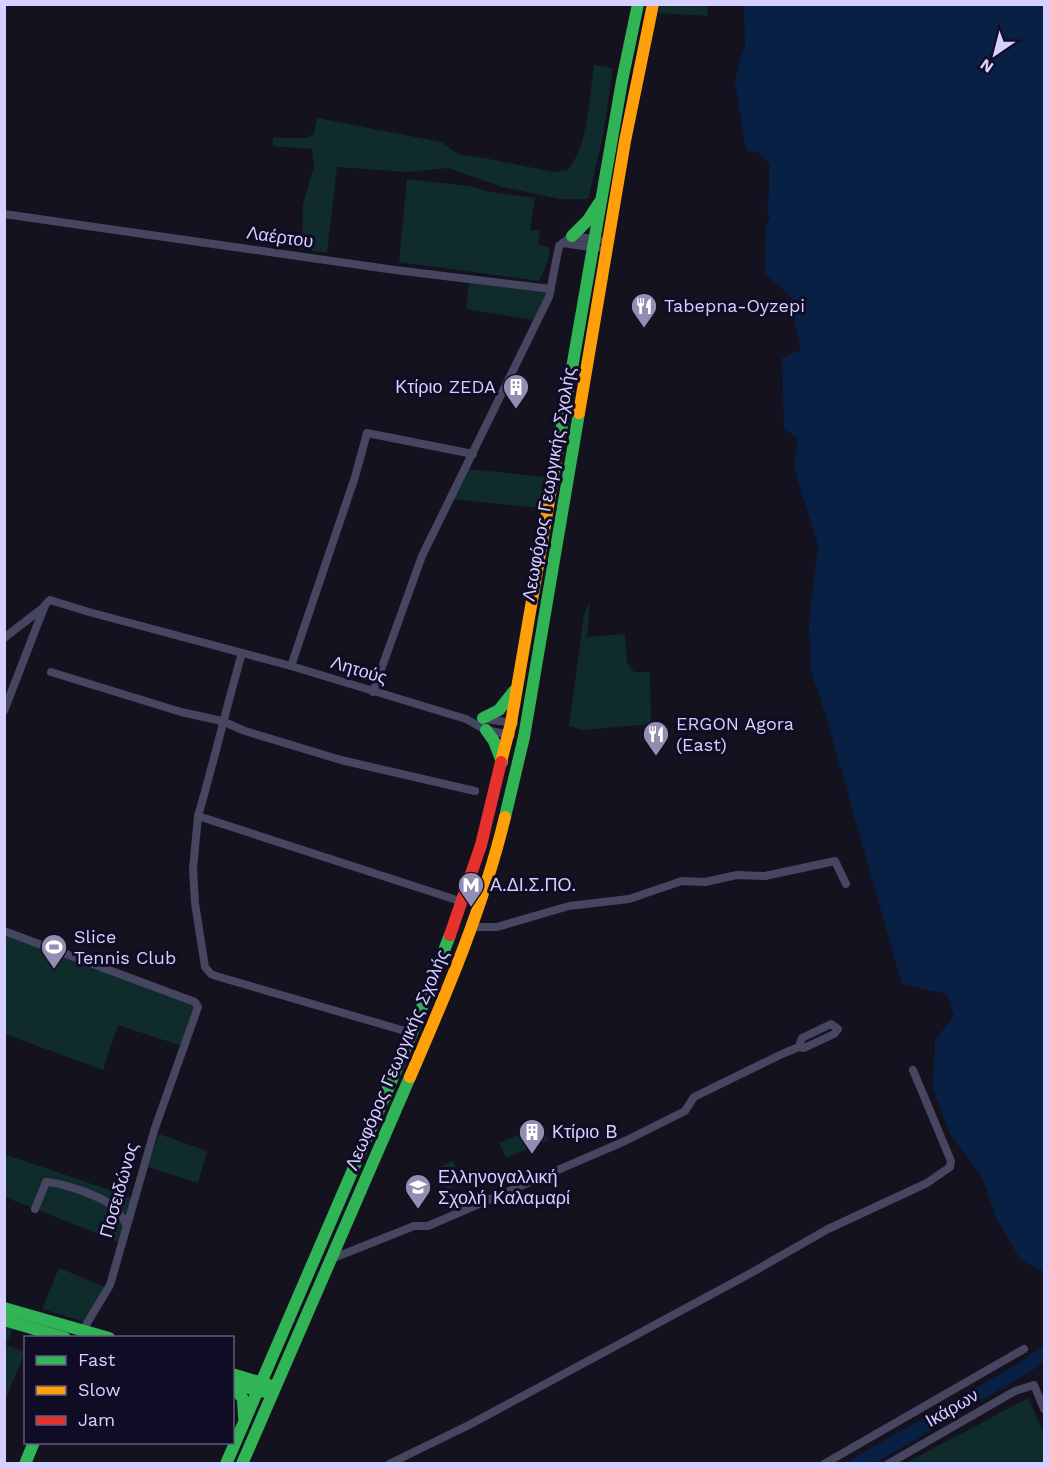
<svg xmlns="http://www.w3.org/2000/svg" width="1049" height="1468" viewBox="0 0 1049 1468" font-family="'Work Sans',sans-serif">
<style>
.green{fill:#102b2b}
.water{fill:#092045}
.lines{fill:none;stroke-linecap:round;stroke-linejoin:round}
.street{stroke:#464660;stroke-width:8}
.fast{stroke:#30b455;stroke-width:12}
.slow{stroke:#ff9f0a;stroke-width:12}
.jam{stroke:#e5322d;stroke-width:12}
.labels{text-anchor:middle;stroke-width:6;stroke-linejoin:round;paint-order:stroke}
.street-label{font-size:18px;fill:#d5d0ff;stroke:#100c25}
.poi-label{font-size:18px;fill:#d5d0ff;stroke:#100c25;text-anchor:start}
</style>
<rect width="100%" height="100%" fill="#14121f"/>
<g class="green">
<path d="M660 5H707L708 16 658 13Z"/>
<path d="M594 65 613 68 604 131 588 199H560L502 187 448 168 407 172 337 167 327 253 302 249 303 204 314 166 312 149 273 146V138H308L314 133 317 118 441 142 458 154 484 158 553 172 568 170C589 143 589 98 594 65Z"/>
<path d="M407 179 469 186 491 192 535 198 530 230H540L538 245 549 247C551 260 544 269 539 281L399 262Z"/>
<path d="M469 283 547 292 534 320 466 309Z"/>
<path d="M468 469 545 477 540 508 453 499Z"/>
<path d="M590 601 587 637 625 634 627 662 634 672H650L651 724 582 730 569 726 584 615Z"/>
<path d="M4 934 201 1006 187 1038 179 1045 118 1025 103 1070 5 1034Z"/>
<path d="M541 1125 548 1140 506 1158 499 1143Z"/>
<path d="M159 1134 207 1151 198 1183 148 1167Z"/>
<path d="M4 1154 133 1198 121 1243 5 1197Z"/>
<path d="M453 1161 462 1183 447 1190 437 1168Z"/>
<path d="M59 1268 105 1287 86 1322 42 1309Z"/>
<path d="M5 1326 13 1328 6 1345 25 1352 5 1400Z"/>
<path d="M1028 1398 1044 1433V1463H906Z"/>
</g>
<g class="water">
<path d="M744 5H1044V1272L1020 1259 996 1218 982 1177 950 1134 933 1088 935 1040 954 1016 947 994 902 984 824 710 811 671 809 625 818 545 794 468 798 438 784 429 782 358 801 350 793 314 792 298 765 273 766 226 770 218C764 207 770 199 769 188 769 180 769 173 770 164L759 153 747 150 745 144 735 83 738 67 745 46Z"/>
<path d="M1044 1344V1361L1033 1370 875 1463H845L1023 1361Z"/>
</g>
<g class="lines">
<g class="street">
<path d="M4 214 395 270 551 289"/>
<path d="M563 243 597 248"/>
<path d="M4 638 44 607"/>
<path d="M242 653C226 708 214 762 198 816L463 902"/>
<path d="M291 666 355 477 367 433 473 454"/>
<path d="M51 672 181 712 222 721 245 731 341 760 475 791"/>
<path d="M373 692 422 556 549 297 559 246 572 236 599 240"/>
<path d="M4 711 45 605 50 600 89 612 291 666 466 719 486 730 511 735"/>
<path d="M485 719 514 723"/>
<path d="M198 816 193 869 195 903 205 967 211 974 216 976 412 1033"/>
<path d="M472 927H497L569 906 629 899 682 881 705 882 737 875 765 876 835 861 846 884"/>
<path d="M4 931 195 1002 198 1007 155 1128 110 1285 83 1330"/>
<path d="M35 1209 46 1182C63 1183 102 1196 115 1208 119 1212 123 1219 126 1224"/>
<path d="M331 1259 414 1226H428L625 1141 685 1111 694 1097 782 1054 799 1047 804 1048 834 1034 838 1029 831 1024 802 1038 799 1047"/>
<path d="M389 1464 469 1425 751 1273 828 1229 927 1183 950 1167 951 1161 913 1070"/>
<path d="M824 1464 1024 1349"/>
<path d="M888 1464 1015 1391 1034 1385 1044 1409"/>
</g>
<g class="fast">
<path d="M572 236 588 220 599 203"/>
<path d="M560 437 622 81 638 4"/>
<path d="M483 718 499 710 514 691"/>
<path d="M486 730 494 741 502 762"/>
<path d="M505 817 524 737 579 413"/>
<path d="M4 1308 109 1338"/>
<path d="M4 1320 65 1338"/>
<path d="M232 1374 269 1385"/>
<path d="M232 1384 265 1392"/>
<path d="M232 1384 243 1399 244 1417"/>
<path d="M25 1464 34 1442"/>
<path d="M226 1464 412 1033 450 935"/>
<path d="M242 1464 410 1077"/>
</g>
<g class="slow">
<path d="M579 413 625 141 653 4"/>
<path d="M501 762 511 723 560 437"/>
<path d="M410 1077C447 992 483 908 505 817"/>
</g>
<path class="jam" d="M450 935 481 845 501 762"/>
</g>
<defs>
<g id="restaurant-pin" transform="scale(1.35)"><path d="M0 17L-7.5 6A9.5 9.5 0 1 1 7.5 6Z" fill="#918eb1" stroke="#100c25"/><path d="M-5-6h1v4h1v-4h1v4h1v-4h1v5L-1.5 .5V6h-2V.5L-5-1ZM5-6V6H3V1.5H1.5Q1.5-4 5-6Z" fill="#fff"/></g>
<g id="building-pin" transform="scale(1.35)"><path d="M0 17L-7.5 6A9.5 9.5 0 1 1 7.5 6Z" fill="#918eb1" stroke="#100c25"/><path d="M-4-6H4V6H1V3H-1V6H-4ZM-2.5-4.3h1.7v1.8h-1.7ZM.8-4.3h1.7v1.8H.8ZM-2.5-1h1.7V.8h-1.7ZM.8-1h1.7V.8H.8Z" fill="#fff"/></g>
<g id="metro-pin" transform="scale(1.35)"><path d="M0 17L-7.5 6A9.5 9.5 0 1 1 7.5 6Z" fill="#918eb1" stroke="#100c25"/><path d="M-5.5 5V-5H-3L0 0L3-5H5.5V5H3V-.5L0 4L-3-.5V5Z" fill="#fff"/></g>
<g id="stadium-pin" transform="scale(1.35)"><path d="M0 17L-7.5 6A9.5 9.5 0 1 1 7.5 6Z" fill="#918eb1" stroke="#100c25"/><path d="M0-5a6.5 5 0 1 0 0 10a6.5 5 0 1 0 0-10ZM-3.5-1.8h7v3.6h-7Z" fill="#fff"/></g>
<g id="school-pin" transform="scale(1.35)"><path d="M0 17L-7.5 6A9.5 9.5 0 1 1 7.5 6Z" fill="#918eb1" stroke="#100c25"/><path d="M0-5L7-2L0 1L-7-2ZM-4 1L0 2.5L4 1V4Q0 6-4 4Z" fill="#fff"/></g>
</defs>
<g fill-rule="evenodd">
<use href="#restaurant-pin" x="644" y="306"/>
<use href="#building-pin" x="516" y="387"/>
<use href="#restaurant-pin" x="656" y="734"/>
<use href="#metro-pin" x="471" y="885"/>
<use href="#stadium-pin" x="54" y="947"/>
<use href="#building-pin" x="532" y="1132"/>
<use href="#school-pin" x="418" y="1187"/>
</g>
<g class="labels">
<g class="street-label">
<text transform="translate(280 237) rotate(8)" y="6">Λαέρτου</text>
<text transform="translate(549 484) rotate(-80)" y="6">Λεωφόρος Γεωργικής Σχολής</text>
<text transform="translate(359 670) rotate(17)" y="6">Λητούς</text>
<text transform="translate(397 1060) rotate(-67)" y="6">Λεωφόρος Γεωργικής Σχολής</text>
<text transform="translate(119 1190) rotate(-74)" y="6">Ποσειδώνος</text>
<text transform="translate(952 1408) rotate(-30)" y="6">Ικάρων</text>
</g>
<g class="poi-label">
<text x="664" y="312">Tabepna-Oyzepi</text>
<text x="496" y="393" text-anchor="end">Κτίριο ZEDA</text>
<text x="676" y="730">ERGON Agora<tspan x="676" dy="21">(East)</tspan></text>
<text x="490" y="891">Α.ΔΙ.Σ.ΠΟ.</text>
<text x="74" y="943">Slice<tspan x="74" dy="21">Tennis Club</tspan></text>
<text x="552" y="1138">Κτίριο Β</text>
<text x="438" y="1183">Ελληνογαλλική<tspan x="438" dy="21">Σχολή Καλαμαρί</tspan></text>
</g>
</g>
<rect width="1049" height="1468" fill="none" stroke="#d5d0ff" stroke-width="12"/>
<rect x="24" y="1336" width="210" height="108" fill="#100c25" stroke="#5f5a7c" stroke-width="1.5"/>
<rect x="36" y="1356" width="30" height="9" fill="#30b455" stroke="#5f5a7c" stroke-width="1.5"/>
<text x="78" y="1366" font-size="18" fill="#d5d0ff">Fast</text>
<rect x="36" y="1386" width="30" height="9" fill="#ff9f0a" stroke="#5f5a7c" stroke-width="1.5"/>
<text x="78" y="1396" font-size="18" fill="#d5d0ff">Slow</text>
<rect x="36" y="1416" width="30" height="9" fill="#e5322d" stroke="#5f5a7c" stroke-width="1.5"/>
<text x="78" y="1426" font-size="18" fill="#d5d0ff">Jam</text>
<g transform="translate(995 54) rotate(215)" stroke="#100c25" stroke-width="4.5" paint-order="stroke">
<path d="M0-4.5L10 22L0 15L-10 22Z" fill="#d5d0ff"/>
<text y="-9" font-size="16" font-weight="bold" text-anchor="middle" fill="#d5d0ff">N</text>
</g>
</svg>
